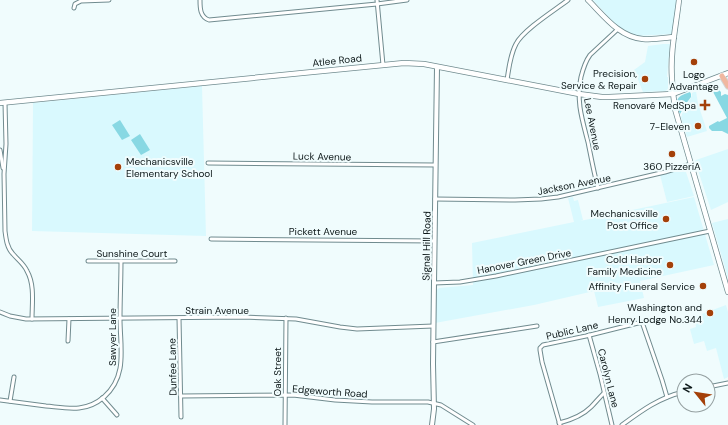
<svg xmlns="http://www.w3.org/2000/svg" width="728" height="425" viewBox="0 0 728 425" font-family="'DM Sans',sans-serif">
<style>
.built{fill:#d9f9fe}
.green{fill:#88d8e3}
.lines{fill:none;stroke-linecap:round;stroke-linejoin:round}
.minor-casing{stroke:#708b8f;stroke-width:5}
.tertiary-casing{stroke:#708b8f;stroke-width:6}
.secondary-casing{stroke:#708b8f;stroke-width:6}
.trunk-casing{stroke:#d3d5d5;stroke-width:7}
.minor{stroke:#fff;stroke-width:3}
.tertiary{stroke:#fff;stroke-width:4}
.secondary{stroke:#fff;stroke-width:4.5}
.trunk{stroke:#f0b8a0;stroke-width:5}
.poi-dot{fill:#a44009;stroke:#f0fcfd;stroke-width:1.5}
.labels{text-anchor:middle;stroke-width:4;stroke-linejoin:round;paint-order:stroke}
.street-label{font-size:10px;fill:#0c1718;stroke:#f0fcfd}
.poi-label{font-size:10px;fill:#0c1718;stroke:#f0fcfd;text-anchor:end}
</style>
<rect width="100%" height="100%" fill="#f0fcfd"/>
<g class="built">
<path d="M593 0H677L673 34 636 36 623 30 616 25Z"/>
<path d="M663 44H670L667 77H668V89L665 91 643 92 634 70 645 62 648 46Z"/>
<path d="M202 86 206 236 32 231 33 103Z"/>
<path d="M696 91 698 104 707 131 687 137 681 117 684 109 692 96V93Z"/>
<path d="M728 149V202L711 210 695 161 696 160Z"/>
<path d="M685 169 694 196 667 202 660 175Z"/>
<path d="M573 197 574 201 578 200 583 220 580 221 694 197 714 265 640 281 644 298 598 307 594 291 534 305 435 323 436 291 439 288 473 285 472 243 574 222 568 198Z"/>
<path d="M728 219V278L712 223Z"/>
<path d="M726 305 728 312V377L724 379 716 348 707 351 704 341 694 344 690 329 696 327 694 317Z"/>
</g>
<g class="green">
<path d="M712 86H715L721 92V96L725 94 728 95V134L722 131H712L709 128V126L718 121 719 122 727 118 712 90 708 88 709 87Z"/>
<path d="M690 92 691 94V97L685 105 680 114C675 100 675 97 690 92Z"/>
<path d="M120 120 130 136 122 140 112 125Z"/>
<path d="M140 134 150 150 141 155 131 140Z"/>
</g>
<g class="lines">
<g class="minor-casing">
<g id="minor">
<path d="M200 0C200 8 200 17 209 20L377 4 407 0"/>
<path d="M377 0 383 65"/>
<path d="M74 8 75 4 81 1 109 0"/>
<path d="M507 80C509 68 510 55 516 44 523 30 555 10 568 0"/>
<path d="M5 103 6 144 4 174 5 231C6 239 7 248 13 254 18 260 24 264 27 271 35 285 32 304 32 319"/>
<path d="M0 150 3 168"/>
<path d="M208 163 435 165"/>
<path d="M598 188C594 173 591 157 588 142 582 119 576 101 581 77 583 69 585 62 590 55L618 29"/>
<path d="M435 199 515 200 541 199 558 197 618 183 665 172 691 164"/>
<path d="M211 239 434 241"/>
<path d="M88 261H175"/>
<path d="M434 283 460 282 496 276 710 231"/>
<path d="M0 312 10 316 26 319 243 317 296 319 340 327 357 329 433 326"/>
<path d="M179 318 181 417"/>
<path d="M589 335 600 374 612 425"/>
<path d="M68 341 69 319"/>
<path d="M433 342 537 326"/>
<path d="M708 387 728 383"/>
<path d="M181 396 293 395 335 400 372 402H428L441 405 473 425"/>
<path d="M102 398 117 415"/>
<path d="M0 400C15 402 30 404 46 406 57 407 68 409 79 408 89 407 97 403 104 397 128 376 120 347 120 319 120 300 121 280 121 261"/>
<path d="M10 401 14 377"/>
<path d="M559 423C571 420 582 416 591 407 595 403 599 398 604 393"/>
<path d="M285 425 286 318"/>
<path d="M560 425 542 362 540 350V348L543 345 586 336 642 322 662 380 667 397"/>
<path d="M622 425C641 411 660 397 684 392"/>
</g>
</g>
<g class="tertiary-casing">
<path id="tertiary" d="M432 425 434 409 433 364 434 283 437 67"/>
</g>
<g class="secondary-casing">
<g id="secondary">
<path d="M588 0C604 16 619 37 643 39 653 40 664 38 674 37"/>
<path d="M679 0C676 26 670 52 672 78 672 89 674 99 675 109L728 292"/>
<path d="M0 103 404 63 424 64 579 94 602 97H609L673 94 728 73"/>
</g>
</g>
<g class="trunk-casing">
<path id="trunk" d="M722 76 728 86"/>
</g>
<use href="#minor" class="minor"/>
<use href="#tertiary" class="tertiary"/>
<use href="#secondary" class="secondary"/>
<use href="#trunk" class="trunk"/>
</g>
<g class="poi-dot">
<circle cx="694" cy="62" r="4"/>
<circle cx="645" cy="79" r="4"/>
<path d="M703 99h4v4h4v4h-4v4h-4v-4h-4v-4h4z"/>
<circle cx="698" cy="126" r="4"/>
<circle cx="672" cy="154" r="4"/>
<circle cx="118" cy="167" r="4"/>
<circle cx="666" cy="219" r="4"/>
<circle cx="670" cy="265" r="4"/>
<circle cx="703" cy="286" r="4"/>
<circle cx="710" cy="313" r="4"/>
</g>
<g class="labels">
<g class="street-label">
<text transform="translate(337 60) rotate(-6)" y="4">Atlee Road</text>
<text transform="translate(593 124) rotate(79)" y="4">Lee Avenue</text>
<text transform="translate(322 156) rotate(1)" y="4">Luck Avenue</text>
<text transform="translate(574 184) rotate(-11)" y="4">Jackson Avenue</text>
<text x="323" y="235">Pickett Avenue</text>
<text transform="translate(426 246) rotate(-89)" y="4">Signal Hill Road</text>
<text x="132" y="257">Sunshine Court</text>
<text transform="translate(524 261) rotate(-11)" y="4">Hanover Green Drive</text>
<text x="217" y="314">Strain Avenue</text>
<text transform="translate(572 330) rotate(-13)" y="4">Public Lane</text>
<text transform="translate(112 337) rotate(-90)" y="4">Sawyer Lane</text>
<text transform="translate(172 367) rotate(-91)" y="4">Dunfee Lane</text>
<text transform="translate(277 372) rotate(-90)" y="4">Oak Street</text>
<text transform="translate(609 378) rotate(76)" y="4">Carolyn Lane</text>
<text transform="translate(330 391) rotate(4)" y="4">Edgeworth Road</text>
</g>
<g class="poi-label">
<text x="637" y="77">Precision,<tspan x="637" dy="12">Service &amp; Repair</tspan></text>
<text x="694" y="78" text-anchor="middle">Logo<tspan x="694" dy="12">Advantage</tspan></text>
<text x="696" y="109">Renovaré MedSpa</text>
<text x="690" y="130">7-Eleven</text>
<text x="126" y="165" text-anchor="start">Mechanicsville<tspan x="126" dy="12">Elementary School</tspan></text>
<text x="672" y="170" text-anchor="middle">360 PizzeriA</text>
<text x="658" y="217">Mechanicsville<tspan x="658" dy="12">Post Office</tspan></text>
<text x="662" y="263">Cold Harbor<tspan x="662" dy="12">Family Medicine</tspan></text>
<text x="695" y="290">Affinity Funeral Service</text>
<text x="702" y="311">Washington and<tspan x="702" dy="12">Henry Lodge No.344</tspan></text>
</g>
</g>
<g transform="translate(696 393) rotate(300)"><circle r="19" fill="#f0fcfd" stroke="#95a0a1"/>
<path d="M0-3L7 15L0 10L-7 15Z" fill="#a44009"/>
<text y="-6" font-size="11" font-weight="bold" text-anchor="middle" fill="#0c1718">N</text>
</g>
</svg>
